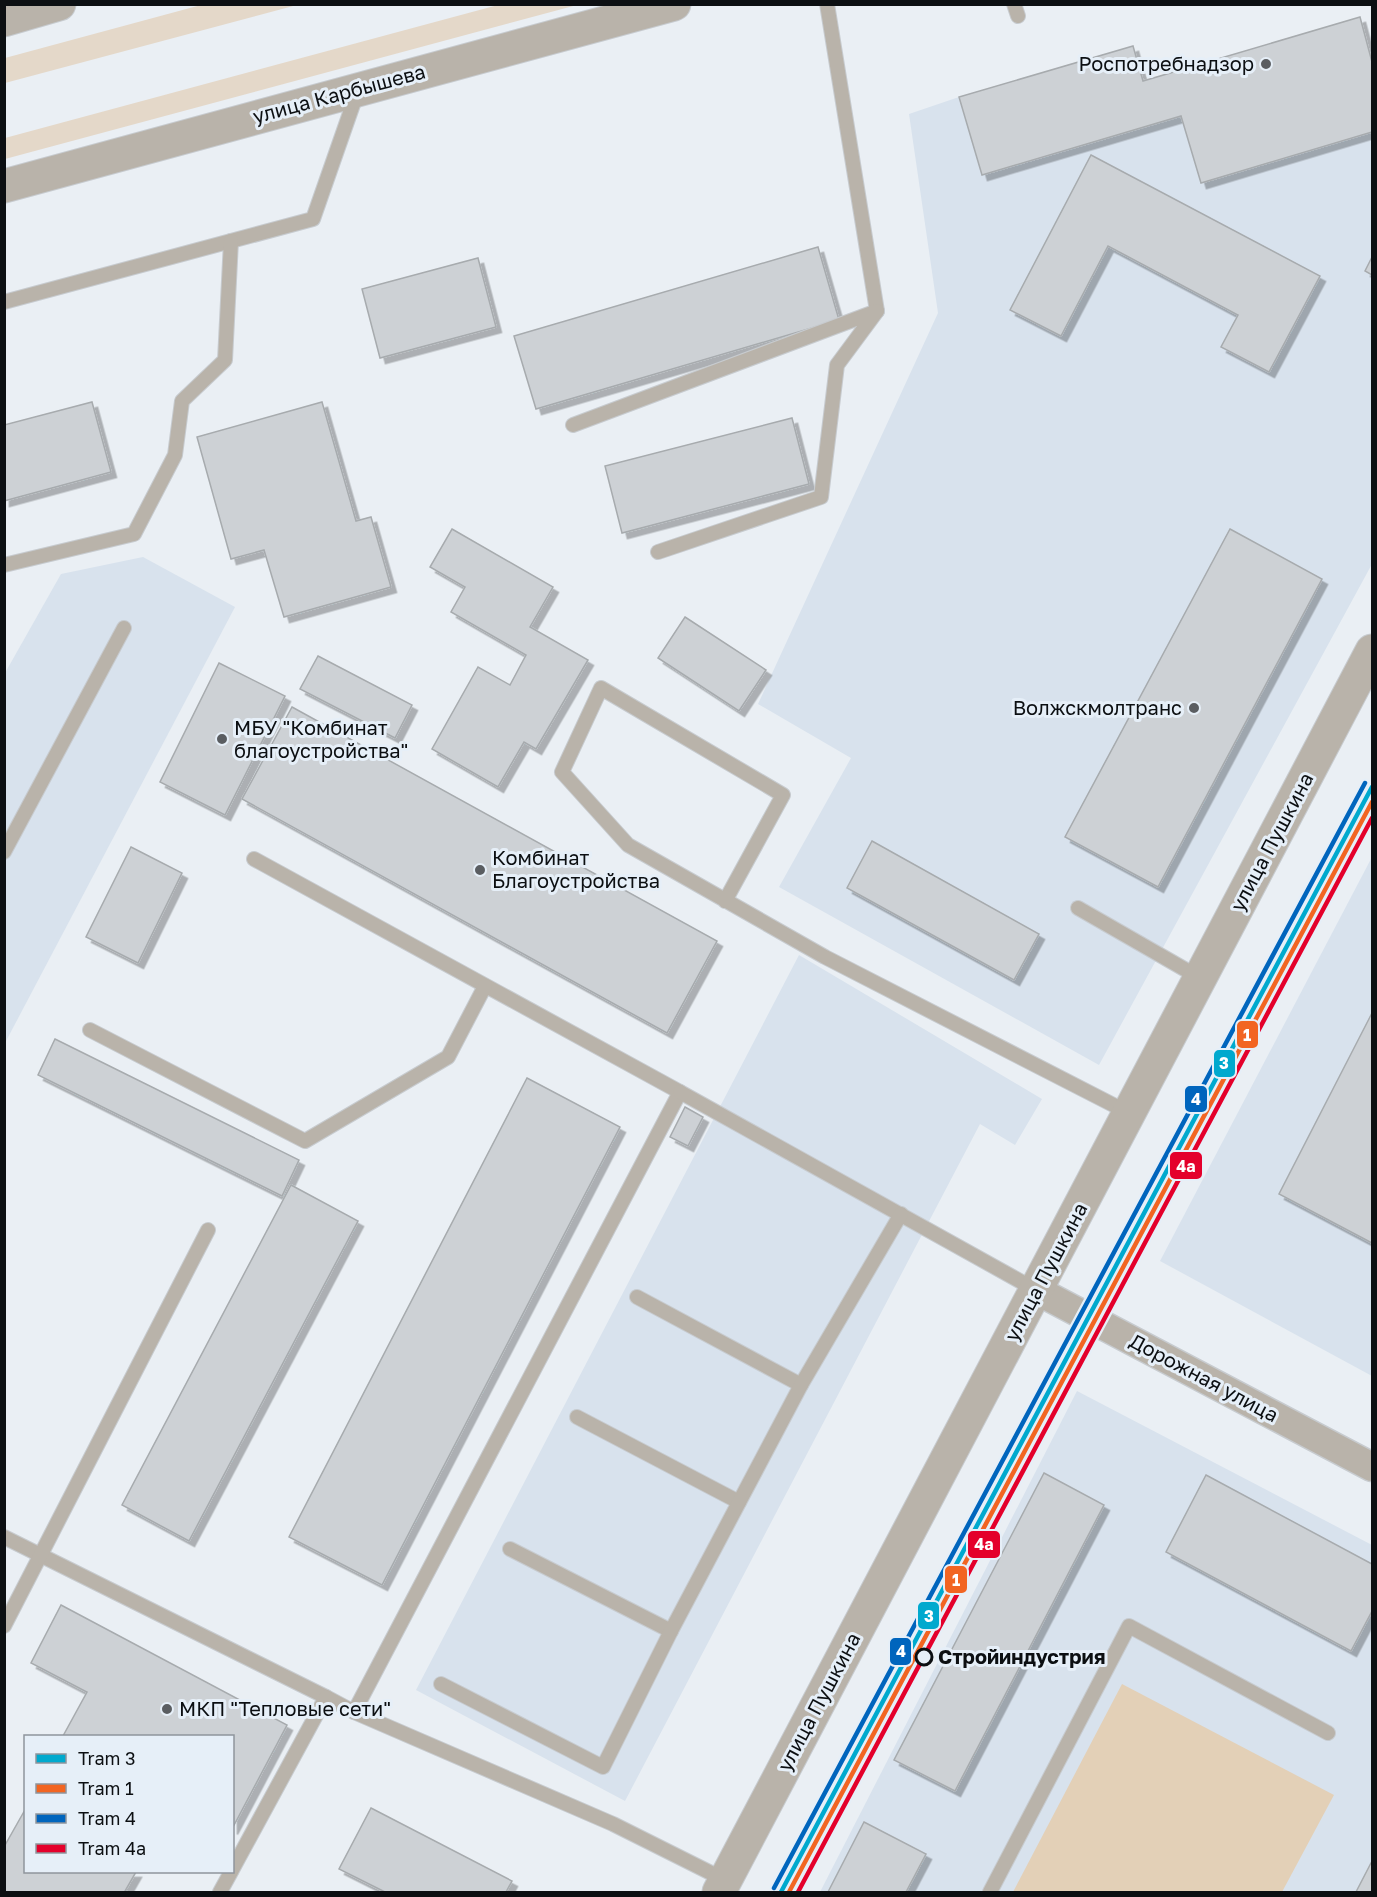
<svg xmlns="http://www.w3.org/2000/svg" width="1377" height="1897" viewBox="0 0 1377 1897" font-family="'Golos Text',sans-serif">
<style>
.built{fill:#d8e2ed}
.green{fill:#e4d8c9}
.forest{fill:#e3d0b7}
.building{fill:#cdd1d5;stroke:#a7abae;stroke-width:1.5;filter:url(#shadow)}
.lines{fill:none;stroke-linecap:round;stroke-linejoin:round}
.service-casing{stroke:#c7cbcf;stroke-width:16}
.minor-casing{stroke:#c7cbcf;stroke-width:31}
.tertiary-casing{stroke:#c7cbcf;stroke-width:35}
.service{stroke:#b9b3aa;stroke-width:14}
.minor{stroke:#b9b3aa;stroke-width:28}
.tertiary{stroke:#b9b3aa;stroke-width:33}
.tram-1-casing{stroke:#e6eff8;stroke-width:9}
.tram-2-casing{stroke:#e6eff8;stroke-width:9}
.tram-3-casing{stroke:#e6eff8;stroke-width:9}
.tram-4-casing{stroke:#e6eff8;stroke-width:9}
.tram-1{stroke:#00a9ce;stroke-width:4.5}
.tram-2{stroke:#f26522;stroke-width:4.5}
.tram-3{stroke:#0065bd;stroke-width:4.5}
.tram-4{stroke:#e4002b;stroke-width:4.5}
.poi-dot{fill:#5a5d61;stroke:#e6eff8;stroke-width:2}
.stop-dot{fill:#e6eff8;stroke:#0c0f12;stroke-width:3}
.labels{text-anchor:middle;stroke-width:6;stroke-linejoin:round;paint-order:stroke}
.poi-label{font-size:20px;fill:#0c0f12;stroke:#e6eff8;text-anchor:start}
.street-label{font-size:20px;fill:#0c0f12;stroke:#e6eff8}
.stop-label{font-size:20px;font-weight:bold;fill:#0c0f12;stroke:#e6eff8;text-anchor:start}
.line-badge{stroke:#e6eff8;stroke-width:2}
.badge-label{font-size:16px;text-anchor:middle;font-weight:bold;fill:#fff}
</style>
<defs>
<filter id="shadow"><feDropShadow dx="5.5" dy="5.5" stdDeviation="0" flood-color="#0004"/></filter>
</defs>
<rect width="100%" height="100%" fill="#eaeff4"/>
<g class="built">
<path d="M1360 17 1372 62V564L1099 1065 779 887 851 758 758 704 938 313 909 114 959 97 1133 46 1143 81Z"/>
<path d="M143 557 235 607 5 1043V673L61 574Z"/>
<path d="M1372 857V1376L1160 1261Z"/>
<path d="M799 955 1042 1099 1015 1145 980 1124 625 1801 416 1690Z"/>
<path d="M1077 1391 1372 1545V1892H820Z"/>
</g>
<g class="green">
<path d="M201 5H297L5 83V58Z"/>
<path d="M498 5H577L5 159V138Z"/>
</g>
<path class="forest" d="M1122 1684 1334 1795 1282 1892H1013Z"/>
<g class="building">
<path d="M1360 17 1372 62V132L1201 183 1181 116 982 175 959 97 1133 46 1143 81Z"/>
<path d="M1091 155 1320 276 1269 372 1221 347 1238 315 1108 246 1061 336 1010 310Z"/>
<path d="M818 247 839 320 536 409 514 336Z"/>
<path d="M1372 257V275L1365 271Z"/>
<path d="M478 258 496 327 380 358 362 289Z"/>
<path d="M92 402 111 472 4 501V425Z"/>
<path d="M322 402 356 521 371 517 391 587 284 617 264 550 231 559 197 437Z"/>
<path d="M792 418 809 484 622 533 605 466Z"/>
<path d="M452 529 553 587 530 627 588 660 536 749 524 742 498 787 432 749 478 667 510 685 526 655 451 612 465 587 430 567Z"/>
<path d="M1230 529 1322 579 1158 887 1065 837Z"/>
<path d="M685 617 766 670 739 711 658 658Z"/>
<path d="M318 656 412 705 395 738 300 689Z"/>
<path d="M219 663 285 696 225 815 160 782Z"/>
<path d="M292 707 717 941 667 1033 242 799Z"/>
<path d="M872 841 1039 934 1014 980 847 888Z"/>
<path d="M131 847 182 873 138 963 86 937Z"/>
<path d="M1372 1013V1243L1279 1194Z"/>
<path d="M55 1039 299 1160 282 1196 38 1075Z"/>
<path d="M527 1078 620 1127 382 1585 289 1537Z"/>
<path d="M685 1107 703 1117 688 1146 670 1137Z"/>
<path d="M291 1185 358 1221 189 1541 122 1505Z"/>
<path d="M1044 1473 1104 1505 955 1791 894 1760Z"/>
<path d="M1206 1475 1372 1564V1611L1351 1651 1166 1552Z"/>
<path d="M61 1605 287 1725 232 1829V1736H63L87 1692 31 1663Z"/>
<path d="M26 1808V1872H136L125 1891 128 1892H4V1847Z"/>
<path d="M371 1808 512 1881 506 1892H385L339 1869Z"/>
<path d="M864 1822 926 1854 906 1892H828Z"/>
<path d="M1372 1861V1892H1356Z"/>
</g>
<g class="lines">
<g class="service-casing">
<g id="service">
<path d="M827 4 877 311"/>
<path d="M1014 4 1018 16"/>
<path d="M4 302 313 219 357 93"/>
<path d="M573 425 877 311 837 365 821 497 658 552"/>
<path d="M4 565 134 534 175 455 182 401 225 360 231 241"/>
<path d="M4 852 124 628"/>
<path d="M254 859 680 1092 354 1712"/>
<path d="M725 901 783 795 601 688 562 772 628 845 825 957 1129 1113"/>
<path d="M1078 908 1200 978"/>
<path d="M90 1030 305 1141 448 1057 485 986"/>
<path d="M680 1092 1036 1290"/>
<path d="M637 1297 801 1385"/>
<path d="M577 1417 739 1502"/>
<path d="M4 1537 326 1697 232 1870"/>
<path d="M510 1549 671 1631"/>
<path d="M4 1626 208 1230"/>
<path d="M441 1684 603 1767 671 1631 801 1385 901 1214"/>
<path d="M326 1697 354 1712 613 1824 725 1880"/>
<path d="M220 1892 231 1872"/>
<path d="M990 1892 1129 1626 1328 1733"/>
</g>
</g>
<g class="minor-casing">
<path id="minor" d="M1036 1290 1372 1467"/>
</g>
<g class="tertiary-casing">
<g id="tertiary">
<path d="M4 20 59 4"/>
<path d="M4 186 674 4"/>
<path d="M719 1892 1372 651"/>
</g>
</g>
<use href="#service" class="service"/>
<use href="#minor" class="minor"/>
<use href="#tertiary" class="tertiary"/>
<g class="tram-1-casing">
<path id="tram-1" d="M781 1892 1372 787"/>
</g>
<g class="tram-2-casing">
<path id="tram-2" d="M789 1892 1372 802"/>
</g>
<g class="tram-3-casing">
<path id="tram-3" d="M774 1888 1365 783"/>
</g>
<g class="tram-4-casing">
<path id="tram-4" d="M798 1892 1372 818"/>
</g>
<use href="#tram-1" class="tram-1"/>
<use href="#tram-2" class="tram-2"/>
<use href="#tram-3" class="tram-3"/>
<use href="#tram-4" class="tram-4"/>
</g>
<g class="poi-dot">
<circle cx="1266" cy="64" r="6"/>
<circle cx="1194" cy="708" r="6"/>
<circle cx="222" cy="739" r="6"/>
<circle cx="480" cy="870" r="6"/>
<circle cx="167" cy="1709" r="6"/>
</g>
<circle class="stop-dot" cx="924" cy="1657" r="8"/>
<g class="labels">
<g class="poi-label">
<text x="1254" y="71" text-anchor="end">Роспотребнадзор</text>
<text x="1182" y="715" text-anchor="end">Волжскмолтранс</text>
<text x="234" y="735">МБУ "Комбинат<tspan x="234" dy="23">благоустройства"</tspan></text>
<text x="492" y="865">Комбинат<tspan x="492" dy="23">Благоустройства</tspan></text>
<text x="179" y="1716">МКП "Тепловые сети"</text>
</g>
<g class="street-label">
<text transform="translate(339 94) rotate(-15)" y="7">улица Карбышева</text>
<text transform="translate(1272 842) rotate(-62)" y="7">улица Пушкина</text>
<text transform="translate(1046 1272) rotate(-62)" y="7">улица Пушкина</text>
<text transform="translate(1204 1378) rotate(28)" y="7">Дорожная улица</text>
<text transform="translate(819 1702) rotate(-62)" y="7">улица Пушкина</text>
</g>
<g class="stop-label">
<text x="938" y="1664">Стройиндустрия</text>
</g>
</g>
<g class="line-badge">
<rect x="1236" y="1020" width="23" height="29" rx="6" fill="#f26522"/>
<rect x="1213" y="1049" width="23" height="29" rx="6" fill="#00a9ce"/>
<rect x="1184" y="1085" width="24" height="28" rx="6" fill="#0065bd"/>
<rect x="1169" y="1151" width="34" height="29" rx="6" fill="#e4002b"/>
<rect x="967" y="1530" width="34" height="29" rx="6" fill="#e4002b"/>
<rect x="944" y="1565" width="24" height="29" rx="6" fill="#f26522"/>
<rect x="917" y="1601" width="23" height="29" rx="6" fill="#00a9ce"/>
<rect x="889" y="1637" width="23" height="29" rx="6" fill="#0065bd"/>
</g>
<g class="badge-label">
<text x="1247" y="1041">1</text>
<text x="1224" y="1069">3</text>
<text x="1196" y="1105">4</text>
<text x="1186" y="1172">4а</text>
<text x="984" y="1550">4а</text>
<text x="956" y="1586">1</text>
<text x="929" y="1622">3</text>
<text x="901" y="1657">4</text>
</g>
<rect width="1377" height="1897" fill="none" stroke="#0c0f12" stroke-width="12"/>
<rect x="24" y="1735" width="210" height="138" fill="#e6eff8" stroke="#8f959c" stroke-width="1.5"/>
<rect x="36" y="1754" width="30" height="9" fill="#00a9ce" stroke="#8f959c" stroke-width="1.5"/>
<text x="78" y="1765" font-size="18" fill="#0c0f12">Tram 3</text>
<rect x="36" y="1784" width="30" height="9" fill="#f26522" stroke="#8f959c" stroke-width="1.5"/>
<text x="78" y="1795" font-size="18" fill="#0c0f12">Tram 1</text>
<rect x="36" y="1814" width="30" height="9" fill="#0065bd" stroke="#8f959c" stroke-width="1.5"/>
<text x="78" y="1825" font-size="18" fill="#0c0f12">Tram 4</text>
<rect x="36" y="1844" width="30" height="9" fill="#e4002b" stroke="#8f959c" stroke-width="1.5"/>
<text x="78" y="1855" font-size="18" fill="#0c0f12">Tram 4а</text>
</svg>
